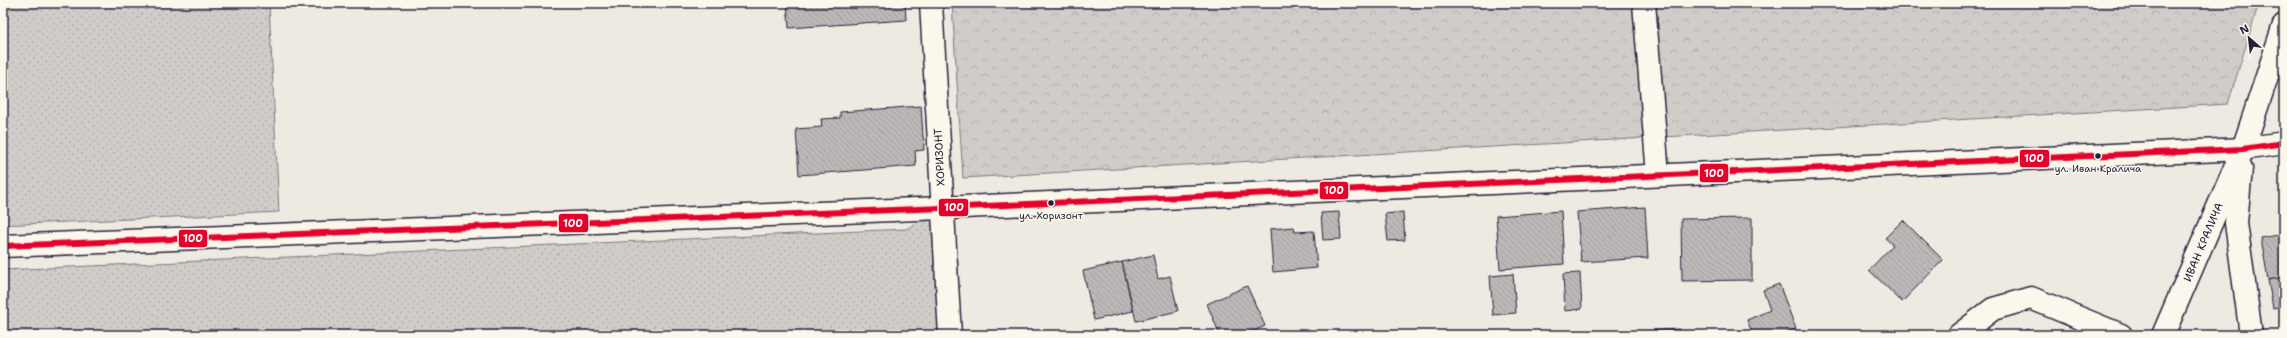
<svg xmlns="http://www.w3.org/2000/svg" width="2287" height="338" viewBox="0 0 2287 338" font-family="'Shantell Sans',sans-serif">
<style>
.grass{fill:url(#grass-dots);stroke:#797882}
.forest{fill:url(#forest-crowns);stroke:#797882}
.building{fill:url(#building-back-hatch);stroke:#22223b}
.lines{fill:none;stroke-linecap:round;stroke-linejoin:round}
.minor-casing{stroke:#22223b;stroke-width:25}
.minor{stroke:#fbf7ec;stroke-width:22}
.bus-1-casing{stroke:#fbf7ec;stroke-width:9}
.bus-1{stroke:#e4002b;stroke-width:6}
.bus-dot{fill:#22223b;stroke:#fbf7ec;stroke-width:1.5}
.labels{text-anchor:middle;stroke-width:3;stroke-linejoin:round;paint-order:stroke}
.bus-label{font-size:10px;fill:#22223b;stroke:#fbf7ec}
.street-label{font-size:11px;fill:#22223b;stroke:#fbf7ec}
.line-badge{stroke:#fbf7ec;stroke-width:1.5}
.badge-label{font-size:11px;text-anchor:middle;font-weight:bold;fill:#fff}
</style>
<defs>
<pattern id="grass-dots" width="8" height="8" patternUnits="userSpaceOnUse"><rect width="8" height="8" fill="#d0cdc9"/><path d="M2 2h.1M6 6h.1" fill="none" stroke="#b2b0ae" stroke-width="1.8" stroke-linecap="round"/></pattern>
<pattern id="forest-crowns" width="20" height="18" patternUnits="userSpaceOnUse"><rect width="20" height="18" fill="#d0cdc9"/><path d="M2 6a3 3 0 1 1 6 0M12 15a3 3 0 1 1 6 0" fill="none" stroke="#b2b0ae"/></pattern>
<pattern id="building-back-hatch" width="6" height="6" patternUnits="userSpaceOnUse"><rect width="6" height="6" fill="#bcb8b8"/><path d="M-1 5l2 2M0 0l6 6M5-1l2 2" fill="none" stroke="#a19e9f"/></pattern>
</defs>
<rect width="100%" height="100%" fill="#eeeae2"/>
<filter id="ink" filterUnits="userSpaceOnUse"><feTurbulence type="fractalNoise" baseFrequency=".025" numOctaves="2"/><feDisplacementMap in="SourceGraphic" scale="8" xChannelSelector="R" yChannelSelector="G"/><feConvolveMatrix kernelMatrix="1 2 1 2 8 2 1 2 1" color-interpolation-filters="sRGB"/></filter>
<g filter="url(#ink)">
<g class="grass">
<path d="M3 3H269L279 212 3 225Z"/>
<path d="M942 208 950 335H3V270L906 229Z"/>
</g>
<path class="forest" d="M952 3H2259L2228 104 963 178Z"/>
<g class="building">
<path d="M787 3H914L905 4 906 20 789 28Z"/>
<path d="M921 106 924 150 915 151 916 166 799 175 796 129 822 127 821 119 840 118V112Z"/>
<path d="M1645 207 1648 258 1581 262 1577 212Z"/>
<path d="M1561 211 1564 264 1500 269 1496 216Z"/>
<path d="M1339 212 1341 239 1323 240 1321 213Z"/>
<path d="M1403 212 1405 240 1388 241 1385 214Z"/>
<path d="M1752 218V280L1682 281 1681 219Z"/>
<path d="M1903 220 1943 260 1902 302 1869 270 1893 245 1885 238Z"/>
<path d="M1294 227 1295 232 1314 231 1317 268 1273 272 1270 229Z"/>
<path d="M2284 234V277L2268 280 2261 238Z"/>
<path d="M1153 255 1158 279 1170 276 1178 311 1136 321 1122 262Z"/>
<path d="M1122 262 1133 311 1094 320 1083 271Z"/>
<path d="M1580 273 1582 309 1565 311 1563 274Z"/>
<path d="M1513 274 1516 313 1493 315 1490 276Z"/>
<path d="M2284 277V306L2273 308 2268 280Z"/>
<path d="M1779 284 1796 329 1781 335H1753L1747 320 1770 310 1763 290Z"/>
<path d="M1247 286 1265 326 1245 335H1220L1207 304Z"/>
<path d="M1679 329V335H1646V331Z"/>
<path d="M2028 329 2030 335H2015Z"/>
<path d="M1325 333 1326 335H1302Z"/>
</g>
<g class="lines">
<g class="minor-casing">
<g id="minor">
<path d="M931 3 950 335"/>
<path d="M1644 3 1658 175"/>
<path d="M2241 168 2236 223 2251 335"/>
<path d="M3 246 942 208 2243 149 2284 143"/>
<path d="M1959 335 1993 309 2031 298 2121 335"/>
<path d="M2163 335 2243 149 2284 25"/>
</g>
</g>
<use href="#minor" class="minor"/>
<g class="bus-1-casing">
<path id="bus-1" d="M3 246 942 208 2243 149 2284 143"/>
</g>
<use href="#bus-1" class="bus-1"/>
</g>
</g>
<g class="bus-dot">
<circle cx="2098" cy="156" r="3.5"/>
<circle cx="1051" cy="203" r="3.5"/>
</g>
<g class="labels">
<g class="bus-label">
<text x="2098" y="172">ул. Иван Кралича</text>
<text x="1051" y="219">ул. Хоризонт</text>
</g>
<g class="street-label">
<text transform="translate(939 157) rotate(-93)" y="4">ХОРИЗОНТ</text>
<text transform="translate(2203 242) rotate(-67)" y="4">ИВАН КРАЛИЧА</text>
</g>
</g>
<g class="line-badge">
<rect x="2019" y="149" width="31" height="19" rx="4" fill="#e4002b"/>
<rect x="1699" y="163" width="30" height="20" rx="4" fill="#e4002b"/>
<rect x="1319" y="181" width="30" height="19" rx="4" fill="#e4002b"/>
<rect x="938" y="198" width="31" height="19" rx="4" fill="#e4002b"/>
<rect x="558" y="213" width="31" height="20" rx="4" fill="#e4002b"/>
<rect x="178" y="229" width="30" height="19" rx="4" fill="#e4002b"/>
</g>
<g class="badge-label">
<text x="2034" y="162">100</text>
<text x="1714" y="177">100</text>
<text x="1334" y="194">100</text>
<text x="954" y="211">100</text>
<text x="573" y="227">100</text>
<text x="193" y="242">100</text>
</g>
<rect width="2287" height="338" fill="none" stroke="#fbf7ec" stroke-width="16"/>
<rect x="8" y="8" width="2271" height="322" fill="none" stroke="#22223b" stroke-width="1.5" filter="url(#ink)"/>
<g transform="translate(2249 38) rotate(332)" stroke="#fbf7ec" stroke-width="3" paint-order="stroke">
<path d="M0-3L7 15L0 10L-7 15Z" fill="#22223b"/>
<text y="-6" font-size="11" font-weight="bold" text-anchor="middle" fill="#22223b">N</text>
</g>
</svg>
